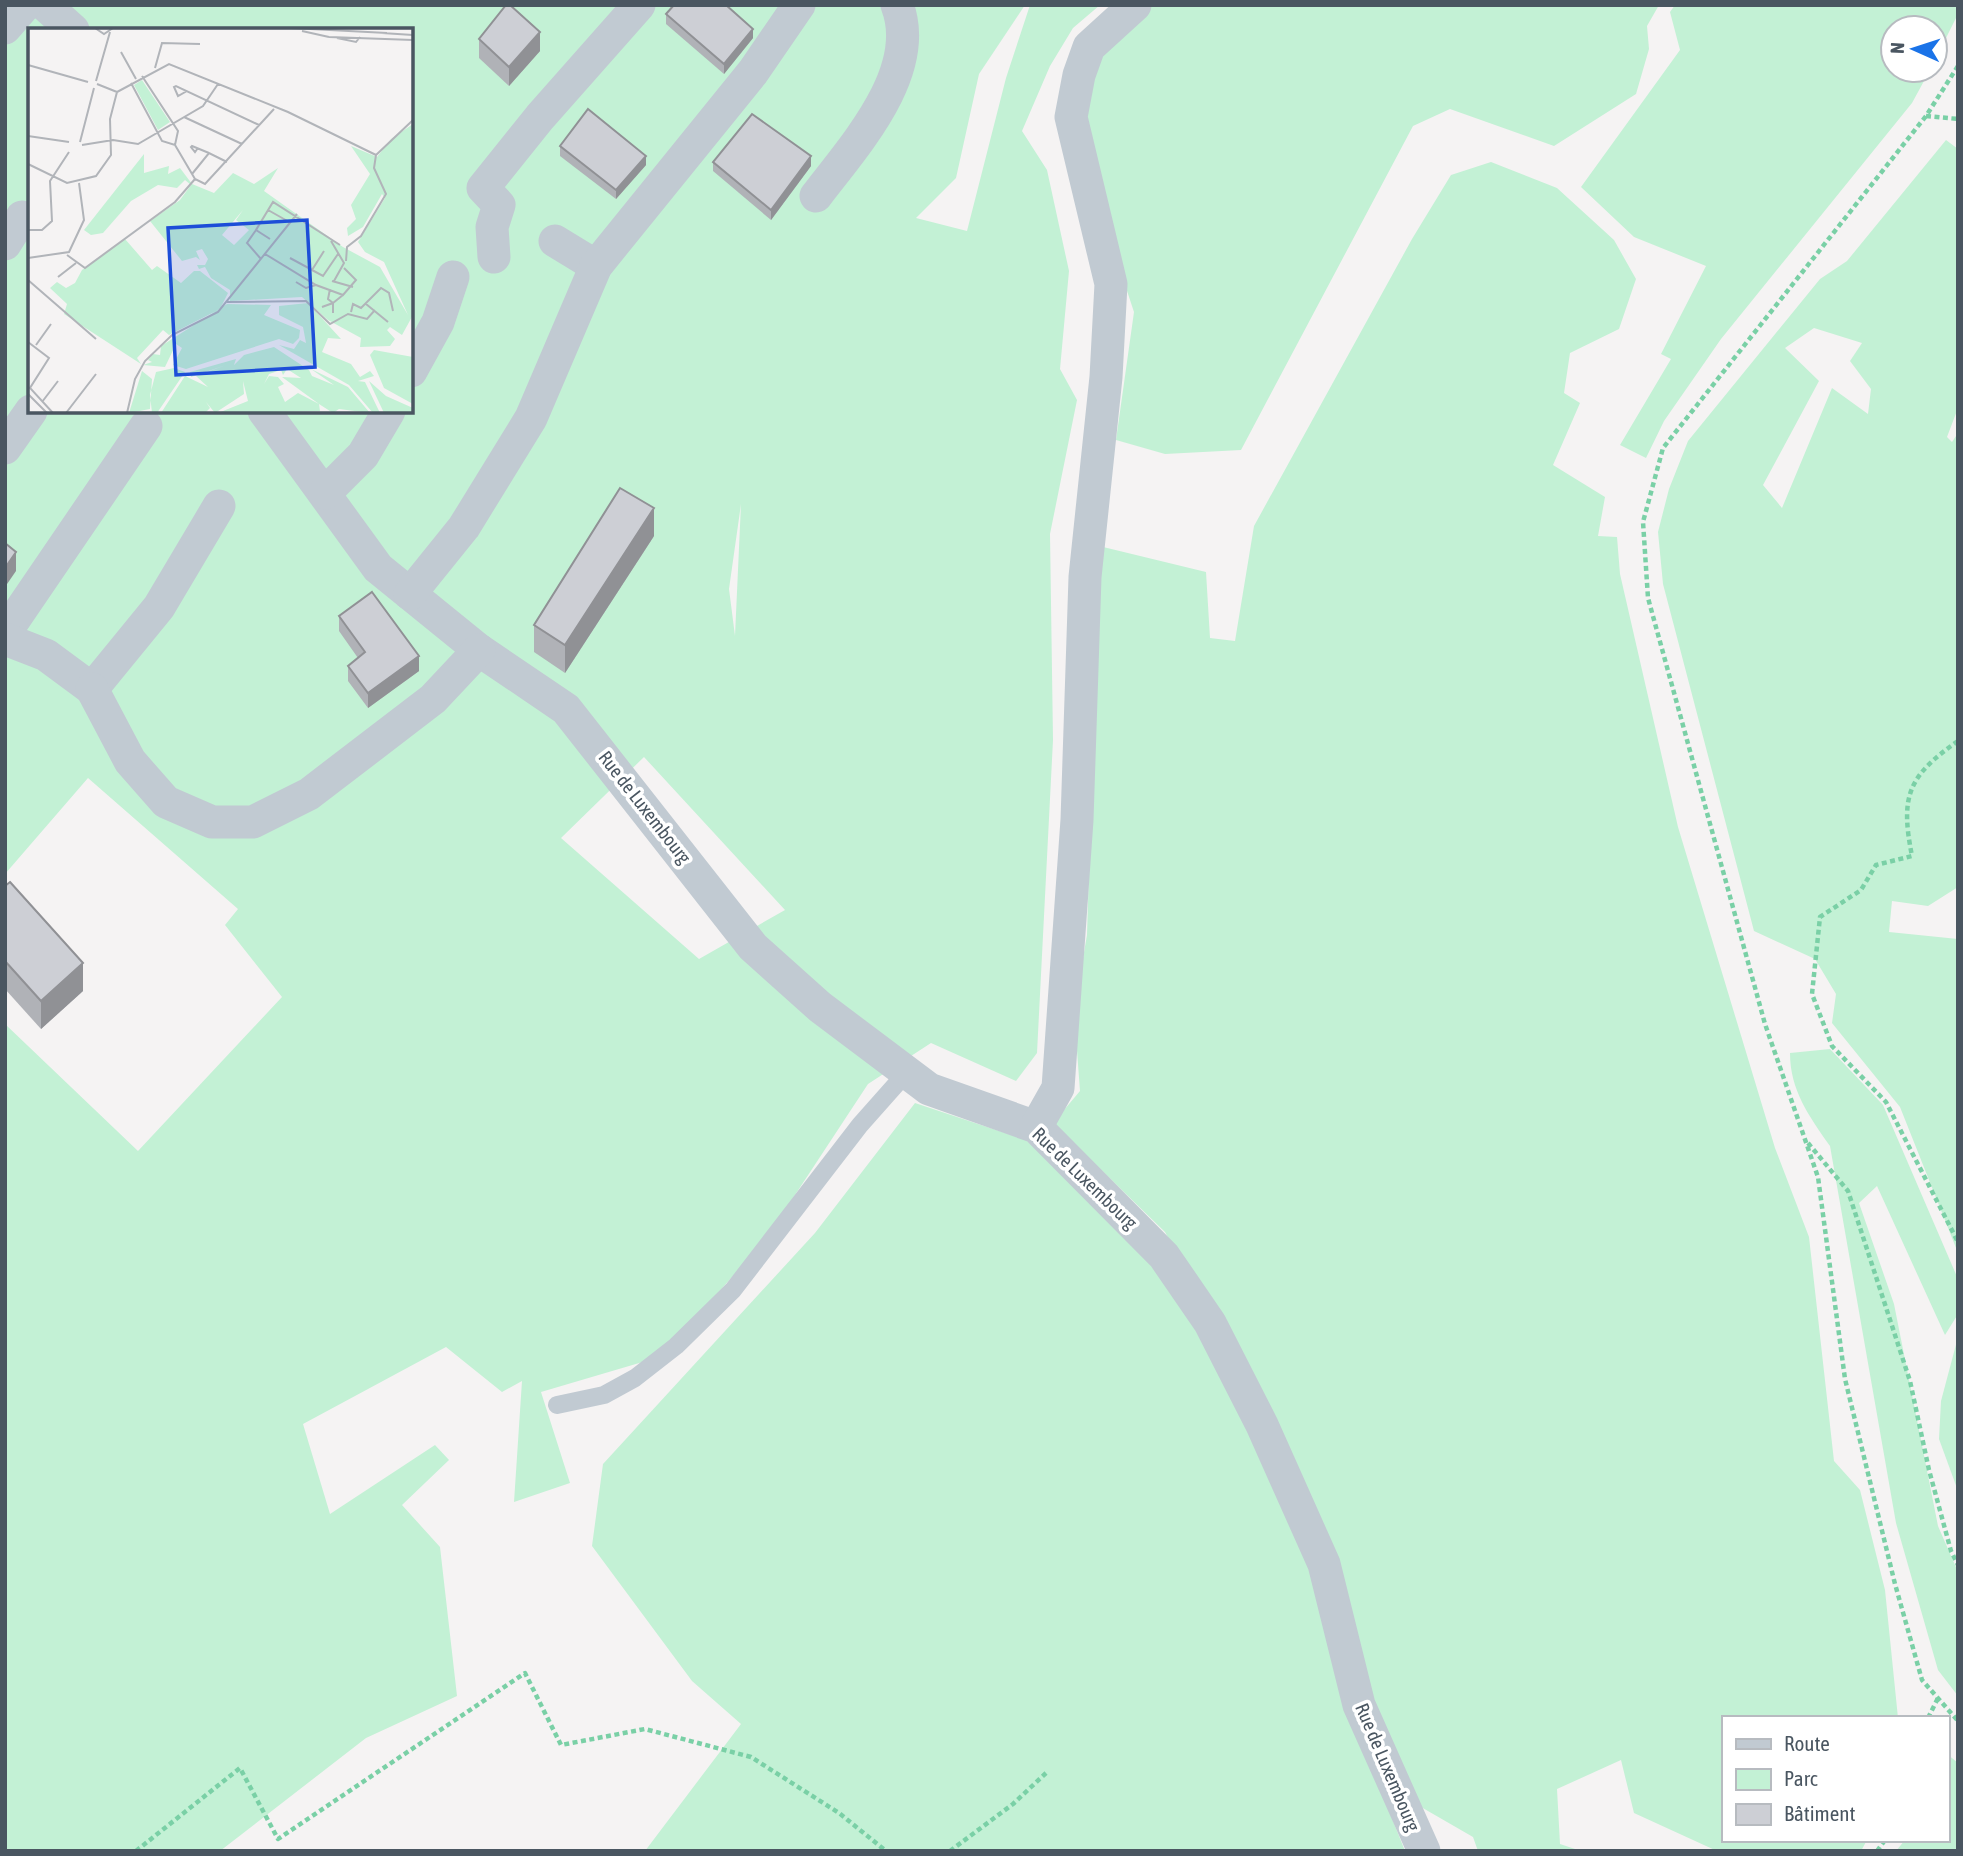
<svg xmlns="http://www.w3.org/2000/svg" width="1963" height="1856" viewBox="0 0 1963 1856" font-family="'Asap Condensed',sans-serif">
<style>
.green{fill:#c3f1d5;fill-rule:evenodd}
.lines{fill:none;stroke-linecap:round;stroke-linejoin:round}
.path{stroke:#7ad0a6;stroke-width:4.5;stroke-dasharray:5 3.5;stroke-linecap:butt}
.service{stroke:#c1cad2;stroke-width:18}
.minor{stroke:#c1cad2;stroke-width:33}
.wall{fill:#b0b2b7}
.shaded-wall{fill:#909195}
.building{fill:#cdcfd5;stroke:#909195;stroke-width:2}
.labels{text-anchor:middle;stroke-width:7;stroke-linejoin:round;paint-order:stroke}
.street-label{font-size:19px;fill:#4a5661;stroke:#fff}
.inset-road{fill:none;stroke:#b1b4b9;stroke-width:2}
.view{fill:#1d4ed8;fill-opacity:0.15;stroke:#1d4ed8;stroke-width:3.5}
.inset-edge{fill:none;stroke:#4a5661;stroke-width:3.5}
</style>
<rect width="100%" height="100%" fill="#f5f3f3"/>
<g class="green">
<path d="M5 5H1025L979 74 956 178 916 218 967 231 1006 78 1030 5H1100L1073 28 1050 66 1022 131 1047 170 1069 271 1060 369 1077 400 1050 534 1053 740 1037 1053 1016 1081 931 1043 868 1084 768 1236 697 1317 646 1361 541 1392 570 1483 514 1502 522 1381 502 1392 446 1347 303 1424 330 1514 435 1445 449 1460 402 1505 440 1547 457 1696 366 1738 220 1851H5V1024L138 1151 282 997 225 925 238 909 88 778 5 874ZM30 30H411V411H30ZM741 504 735 636 729 589ZM644 757 785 910 699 959 561 838Z"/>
<path d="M1143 5H1659L1647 26 1649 49 1636 94 1554 146 1450 109 1413 126 1241 450 1165 454 1116 440 1134 312 1092 185 1082 119 1094 49Z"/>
<path d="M1675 5H1958V14L1935 60V28H1893V70H1930L1912 103 1721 339 1664 421 1646 458 1620 445 1671 359 1661 354 1706 266 1634 237 1581 187 1680 50 1670 12Z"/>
<path d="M1946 140 1958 149V408L1947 437 1952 442 1958 433V887L1928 906 1892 901 1889 932 1958 939V1253L1900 1107 1832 1023 1836 994 1815 959 1754 931 1663 584 1658 532 1669 489 1688 441 1820 279 1847 261ZM1814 328 1862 343 1850 361 1871 389 1868 414 1832 388 1782 508 1763 485 1819 381 1785 348Z"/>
<path d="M1491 162 1557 188 1614 240 1636 279 1619 329 1570 353 1564 393 1580 403 1553 465 1605 497 1598 536 1617 537 1620 574 1678 827 1775 1148 1809 1237 1834 1461 1860 1490 1885 1590 1898 1718H1723V1840H1867L1861 1851H1717L1634 1813 1621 1760 1557 1789 1560 1844 1581 1851H1478L1473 1837 1421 1807 1369 1707 1277 1433 1165 1232 1053 1123 1080 1091 1074 1010 1087 935 1099 546 1206 572 1210 638 1235 641 1254 526 1412 239 1451 175Z"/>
<path d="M1830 1049 1883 1105 1958 1279V1314L1945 1335 1877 1186 1859 1203 1894 1304 1938 1526 1958 1572V1696L1938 1670 1896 1523 1830 1146C1809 1116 1790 1090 1790 1053Z"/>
<path d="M915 1103 1026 1140 1120 1225 1206 1334 1317 1573 1351 1716 1405 1851H645L741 1724 692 1681 592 1546 603 1464 815 1233Z"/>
<path d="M1958 1337V1491L1939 1439 1941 1401Z"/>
<path d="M1947 1754 1958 1763V1851H1896L1905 1840H1947Z"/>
</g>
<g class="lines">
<g class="path">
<path d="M1958 66 1926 116 1663 448 1643 522 1648 598 1765 1024 1818 1177 1845 1379 1895 1584 1922 1680 1958 1721"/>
<path d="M1926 116 1958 119"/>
<path d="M1958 741C1908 776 1900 796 1912 856L1876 865 1861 890 1820 917 1812 994 1832 1046 1886 1102 1958 1242"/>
<path d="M1808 1143 1848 1191 1910 1381 1929 1470 1951 1551 1958 1565"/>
<path d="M1928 1718 1938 1698"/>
<path d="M136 1851 240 1768 278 1839 525 1673 561 1745 645 1729 751 1757 839 1813 886 1851"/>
<path d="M950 1851 1013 1804 1046 1773"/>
<path d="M1877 1851 1885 1840"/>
</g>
<path class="service" d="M557 1405 604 1395 635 1378 676 1346 733 1290 860 1125 907 1072"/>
<g class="minor">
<path d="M45 5 73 30"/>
<path d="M5 28 25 5"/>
<path d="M816 196C853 147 923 72 897 5"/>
<path d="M555 241 596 266"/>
<path d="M5 244 22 217"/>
<path d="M494 257 492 227 499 205 483 188 540 117 639 5"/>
<path d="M411 371 438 322 453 277"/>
<path d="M264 411 378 568 479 650 566 709 753 947 820 1007 929 1089 1036 1127 1164 1256 1210 1323 1262 1425 1324 1564 1359 1705 1424 1851"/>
<path d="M5 448 31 411"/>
<path d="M325 493 363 455 389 411"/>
<path d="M410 594 464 527 531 418 596 266 753 72 799 5"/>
<path d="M5 633 146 426"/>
<path d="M5 639 46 655 92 689 159 607 219 506"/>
<path d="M92 689 130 761 166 802 212 822H253L309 794 433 699 479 650"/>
<path d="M1036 1127 1058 1088 1077 820 1085 577 1106 377 1111 284 1071 117 1079 75 1089 47 1135 5"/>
</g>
</g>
<g class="wall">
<path d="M666 14 753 38 724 74 666 24Z"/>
<path d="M479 39 540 51 509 86 479 58Z"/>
<path d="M560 146 646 165 616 199 560 156Z"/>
<path d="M713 162 811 166 771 220 713 171Z"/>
<path d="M654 536 565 673 534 652V625Z"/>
<path d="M339 616 419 671 368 708 348 681V666L358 658 339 631Z"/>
<path d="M5 886 83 991 41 1029 5 989Z"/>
</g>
<g class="shaded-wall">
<path d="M753 29V38L724 74V64Z"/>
<path d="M540 32V51L509 86V67Z"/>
<path d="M646 156V165L616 199V190Z"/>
<path d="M811 156V166L771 220V210Z"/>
<path d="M654 508V536L565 673V645Z"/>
<path d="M16 552V571L5 587V568Z"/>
<path d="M419 656V671L368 708V693Z"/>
<path d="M83 963V991L41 1029V1001Z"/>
</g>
<g class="building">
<path d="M506 5H510L540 32 509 67 479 39Z"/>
<path d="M674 5H726L753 29 724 64 666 14Z"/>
<path d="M588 109 646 156 616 190 560 146Z"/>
<path d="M752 114 811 156 771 210 713 162Z"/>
<path d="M620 488 654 508 565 645 534 625Z"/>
<path d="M5 543 16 552 5 568Z"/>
<path d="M372 592 419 656 368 693 348 666 365 652 339 616Z"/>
<path d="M10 882 83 963 41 1001 5 961V886Z"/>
</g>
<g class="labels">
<g class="street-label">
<text transform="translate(645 807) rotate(52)" y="7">Rue de Luxembourg</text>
<text transform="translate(1085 1178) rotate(44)" y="7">Rue de Luxembourg</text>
<text transform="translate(1388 1767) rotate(67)" y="7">Rue de Luxembourg</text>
</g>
</g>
<g transform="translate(28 28)">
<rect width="385" height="385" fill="#f5f3f3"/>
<path d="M114 52 142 94 130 102 106 57ZM385 96V287L374 307 362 299 359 302 367 311 362 318 332 319 333 310 300 292 274 269 202 273V262L183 250 177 239 171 241 169 237H177L180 231 174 221 168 223 172 232 168 229 154 233 122 193 152 172 163 157 157 152 149 160 130 157 103 173 75 205 63 207 56 202 116 126V145L141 138 140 146 152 140 164 156 186 165 205 145 226 156 250 140 236 163 315 219 352 239 380 287 356 234 337 224 330 214 357 170 354 166 335 199 320 208 319 200 328 191 323 177 342 146 323 118 349 129 363 111ZM215 182 208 192 221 202 206 217 194 207ZM97 211 124 242 129 238 153 255 166 243H172L200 265 192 281 141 307 135 302 109 330 113 336 36 286 39 276 22 260 29 254 38 260 47 255 54 242ZM280 275 313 311 300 310 294 324 323 336 332 349 342 343 346 348 330 353 337 354 352 385H345L321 357 251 317 266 321 272 312 278 315 275 299 251 287V278ZM199 276 243 277 236 287 272 302 271 310 265 316 251 311 158 341 145 337 154 320 148 316 137 339 115 337 124 334 120 332 125 326 132 327 133 318ZM246 319 281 342 284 348 306 357 283 341 320 359 342 385 311 381 305 385 291 376 292 383 190 385 220 373 215 353 216 366 187 385 178 374 182 380 177 385H133L157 348 180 359 168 348 198 337 163 349 162 344 208 331 206 337 216 327ZM253 342 255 347 259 341 273 350 254 349 291 376 270 365 257 374 250 359 256 356 250 349 241 348 236 356 241 346ZM346 322 385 329V376L356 360 342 327ZM146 340 157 344 129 385H124L122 367 128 344ZM114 343 124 351 122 381 101 385ZM341 353 358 368 385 380V385H356Z" fill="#c3f1d5" fill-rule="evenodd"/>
<path class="inset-road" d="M67 0 76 6 85 0M263 0 359 5M274 3 301 9M354 5 385 7M301 9 385 12M309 10 328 14 332 9M93 24 108 51M0 37 60 54M127 40 134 15 172 16M68 53 82 4M103 55 134 113 147 117 150 103 114 48M69 56 89 64M159 63 150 68 146 59 148 58 231 97M156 89 214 116M0 108 41 114M52 114 66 60M54 117 85 112 110 116 175 78 190 56M147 117 167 151 177 156 246 81M170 120 167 124 163 119 164 118 181 125M0 136 39 155 68 148 83 127 82 91 89 64 141 36 260 84 348 127M164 146 181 125 199 134M240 182 263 195M0 202H14L24 193 22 153 41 124M228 202 219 215 233 231M242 211 228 202 245 174 312 217M303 213 316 235 306 253M237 226 288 257 315 267 328 252 316 240M39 227 57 240 147 174 167 151M0 230 41 224 56 192 51 155M262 230 284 242 296 223M318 233 319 219 333 208 358 166 346 140 348 127 385 92M284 242 295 248 310 226M30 249 48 235M0 252 68 311M304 253 325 259M268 254 278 260 288 257M302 261 300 271 305 275 315 267M199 274 278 273 302 296 320 286 339 291 347 282M338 276 360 294M294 279 305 275V285M323 284 325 276 333 280 353 260 361 265 365 283M0 314 21 330 2 360 25 385M8 317 23 296M0 366 19 385M14 374 30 353M38 385 68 346M99 385 107 351 117 333 144 307 190 284 269 186"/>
<path class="view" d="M279 192 287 339 148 347 140 200Z"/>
<rect width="385" height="385" class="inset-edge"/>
</g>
<rect width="1963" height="1856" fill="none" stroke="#4a5661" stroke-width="14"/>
<rect x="1722" y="1716" width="228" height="126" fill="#ffffff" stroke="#b7bbc0" stroke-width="2"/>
<rect x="1736" y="1739" width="35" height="10" fill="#c1cad2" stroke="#b7bbc0" stroke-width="2"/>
<text x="1784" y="1751" font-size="21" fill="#4a5661">Route</text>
<rect x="1736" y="1769" width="35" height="21" fill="#c3f1d5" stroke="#b7bbc0" stroke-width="2"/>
<text x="1784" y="1786" font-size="21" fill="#4a5661">Parc</text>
<rect x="1736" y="1804" width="35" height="21" fill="#cdcfd5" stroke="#b7bbc0" stroke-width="2"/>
<text x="1784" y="1821" font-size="21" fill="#4a5661">Bâtiment</text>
<g transform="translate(1914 49) rotate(273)"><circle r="33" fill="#ffffff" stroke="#b7bbc0" stroke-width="2"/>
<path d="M0-5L12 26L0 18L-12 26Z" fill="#1a73e8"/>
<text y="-10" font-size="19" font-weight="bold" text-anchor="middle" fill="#4a5661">N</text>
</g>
</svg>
